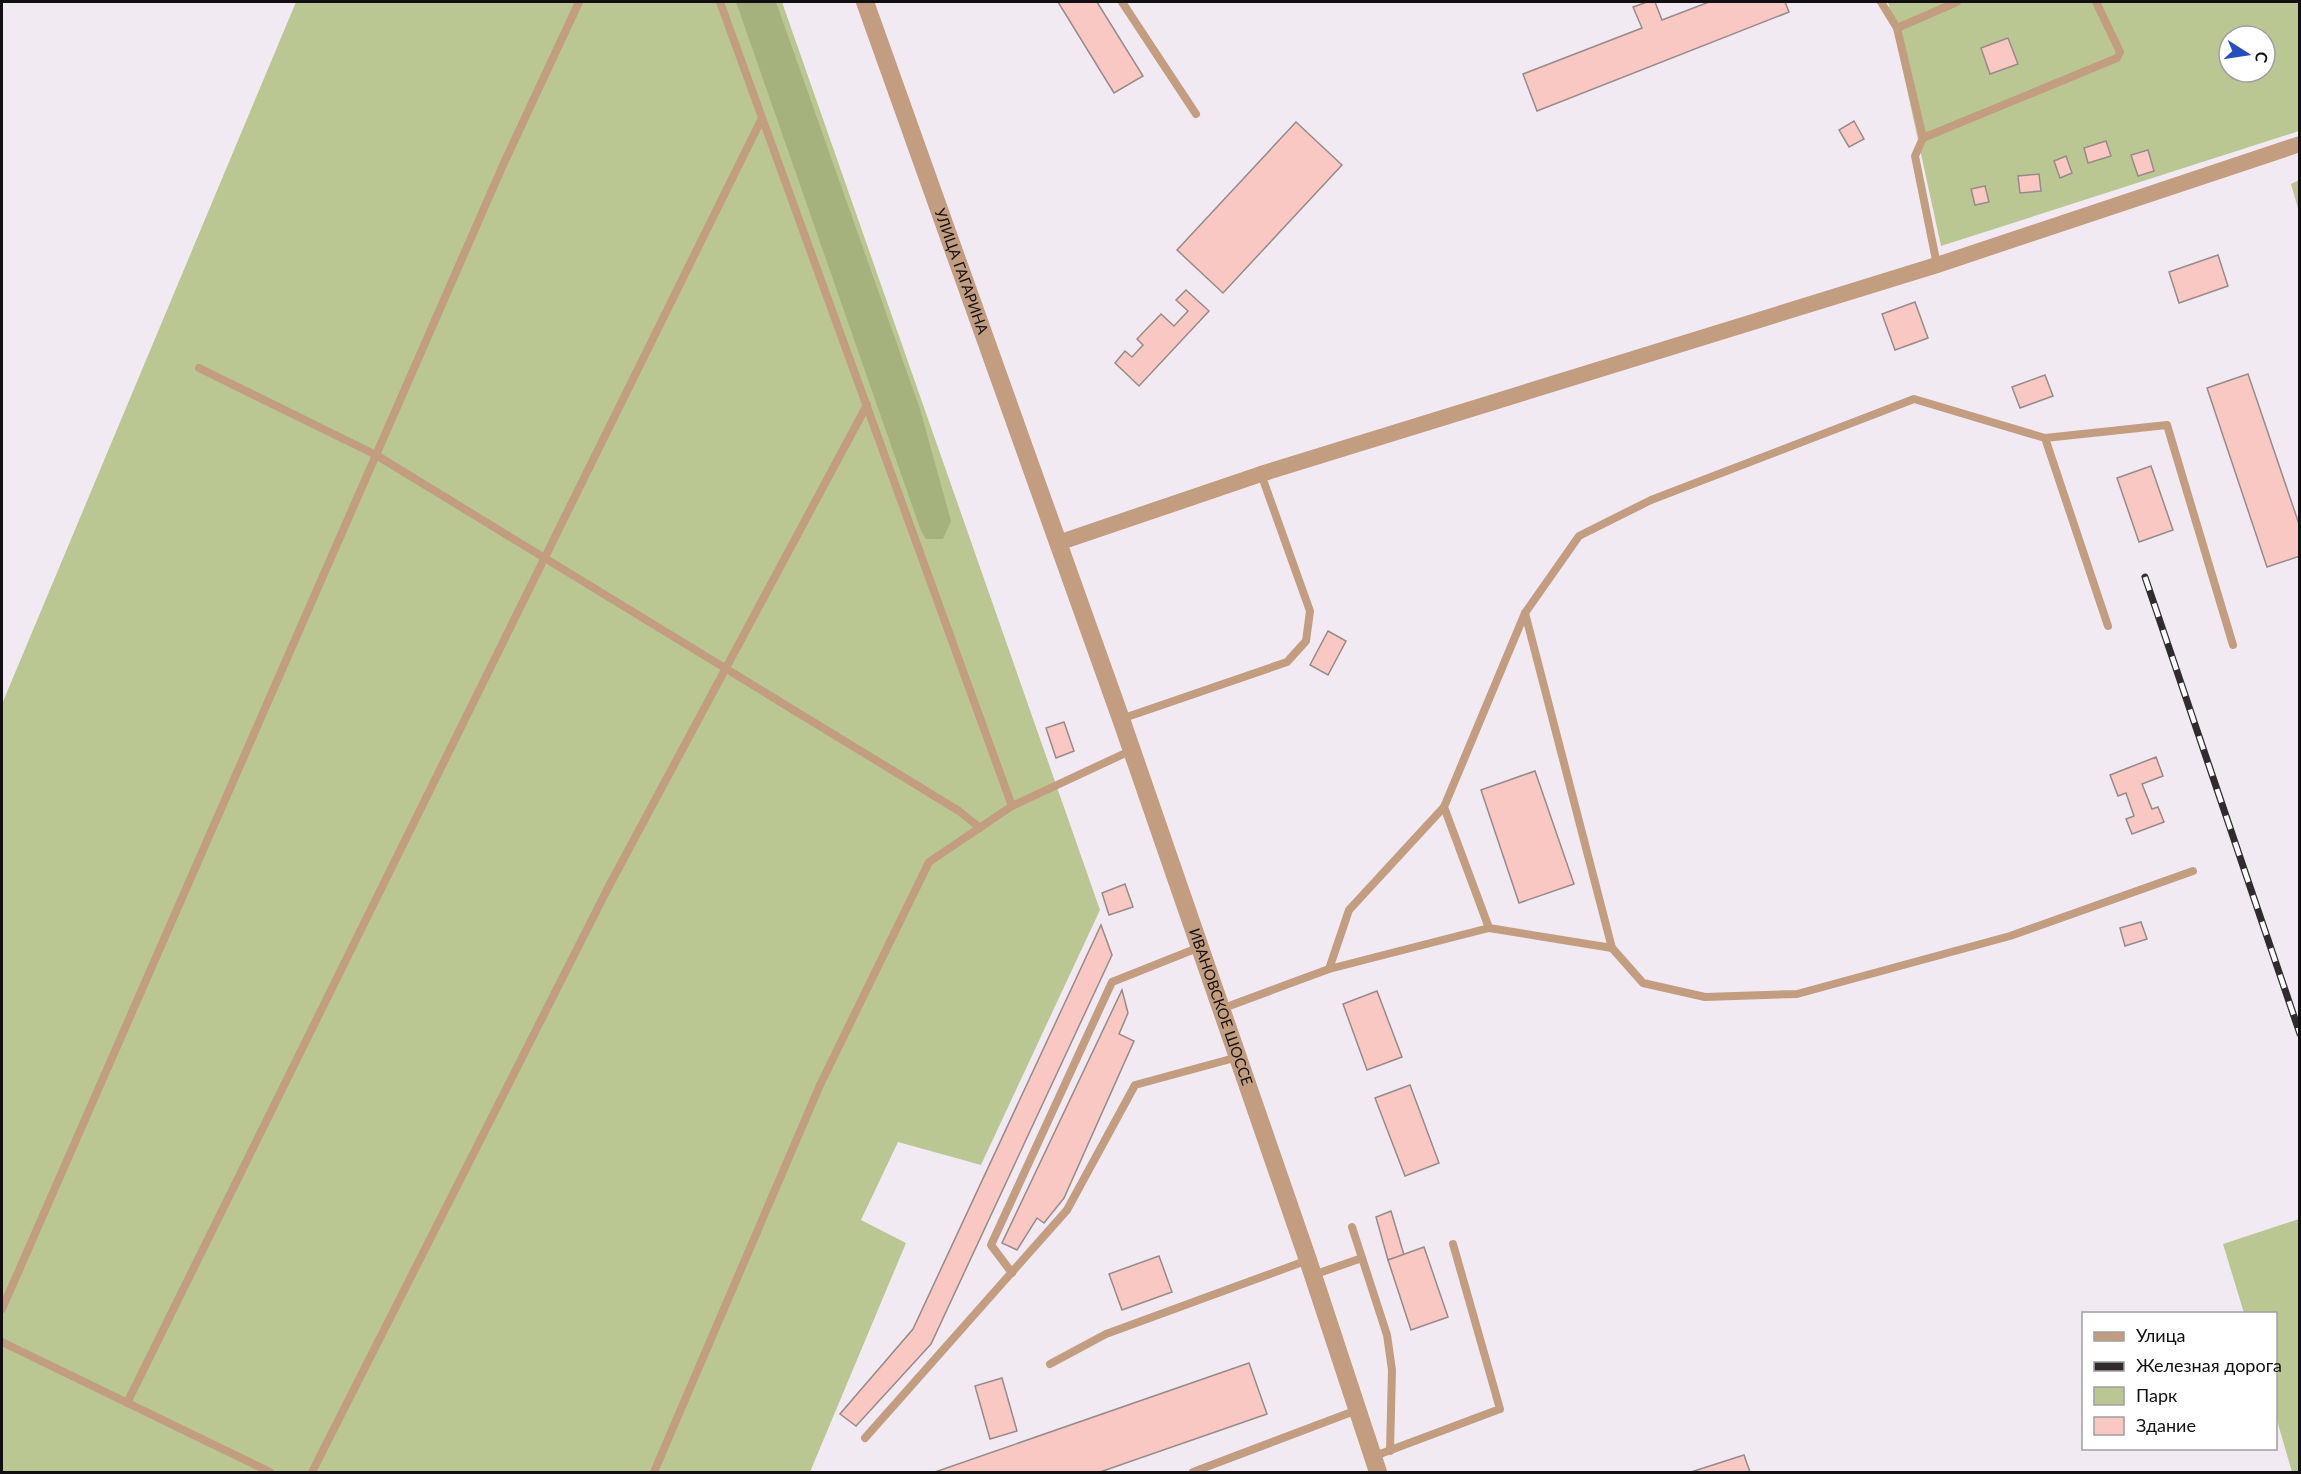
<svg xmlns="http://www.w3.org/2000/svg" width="2301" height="1474" viewBox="0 0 2301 1474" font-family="Lato,sans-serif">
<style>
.green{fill:#bbc793;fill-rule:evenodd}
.forest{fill:#a6b27e}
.building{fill:#fac8c2;stroke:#978b89;stroke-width:1.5}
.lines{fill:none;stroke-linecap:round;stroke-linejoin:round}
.service{stroke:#c29d80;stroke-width:8}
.minor{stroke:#c29d80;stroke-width:16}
.tertiary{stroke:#c29d80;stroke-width:18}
.rail-casing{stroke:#2f2b2f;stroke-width:7}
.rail{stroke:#fff;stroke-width:4.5;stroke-dasharray:14;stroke-linecap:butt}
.labels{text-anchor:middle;stroke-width:4.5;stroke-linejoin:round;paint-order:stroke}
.street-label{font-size:15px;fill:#120f12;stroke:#fff}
</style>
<rect width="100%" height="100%" fill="#f2eaf3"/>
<g class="green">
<path d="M296 2H782L1100 910 981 1165 898 1142 861 1220 906 1243 810 1472H2V704Z"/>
<path d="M1888 2H2299V131L1941 246ZM2229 36H2265V72H2229Z"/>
<path d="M2299 180V212L2291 184Z"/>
<path d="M2299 1219 2300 1472H2292L2276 1417V1314L2244 1313 2223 1244Z"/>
</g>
<path class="forest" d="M736 2H776L920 409 951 521 943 539H926L921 531Z"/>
<g class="building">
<path d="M1058 2H1097L1143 76 1114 93Z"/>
<path d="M1647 2H1655L1662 20 1709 2H1785L1789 12 1537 111 1523 74 1642 28 1633 7Z"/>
<path d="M2008 38 2018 64 1990 74 1981 48Z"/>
<path d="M1854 121 1864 139 1849 147 1839 130Z"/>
<path d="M1296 122 1342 165 1223 293 1177 250Z"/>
<path d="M2106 141 2111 156 2088 163 2084 148Z"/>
<path d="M2148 150 2154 171 2138 176 2131 155Z"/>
<path d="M2066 156 2072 173 2060 178 2054 161Z"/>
<path d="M2039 174 2041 191 2020 193 2018 176Z"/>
<path d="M1985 186 1989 202 1975 205 1971 189Z"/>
<path d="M2218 255 2228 286 2179 303 2169 272Z"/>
<path d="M1186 290 1209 311 1139 386 1115 363 1125 351 1132 357 1143 345 1137 339 1161 314 1174 326 1188 311 1176 300Z"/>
<path d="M1915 302 1928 338 1895 350 1882 314Z"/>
<path d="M2248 374 2300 527V556L2267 567 2207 388Z"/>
<path d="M2045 375 2053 396 2020 408 2012 387Z"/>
<path d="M2151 466 2173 530 2139 542 2117 478Z"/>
<path d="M1328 631 1346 641 1328 675 1310 665Z"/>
<path d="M1064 722 1074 751 1056 758 1046 728Z"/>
<path d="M2156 757 2163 776 2142 784 2152 809 2158 807 2164 822 2132 834 2126 819 2134 816 2126 793 2118 796 2110 775Z"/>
<path d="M1535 771 1574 884 1519 903 1481 790Z"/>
<path d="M1125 884 1133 907 1109 915 1102 893Z"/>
<path d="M2141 922 2147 939 2125 946 2120 928Z"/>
<path d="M1101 925 1112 955 931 1344 856 1426 840 1414 913 1329Z"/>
<path d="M1122 990 1128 1013 1119 1034 1134 1041 1064 1198 1044 1223 1037 1218 1017 1250 1002 1243Z"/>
<path d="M1377 991 1402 1057 1367 1070 1343 1004Z"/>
<path d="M1410 1085 1439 1163 1405 1176 1375 1098Z"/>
<path d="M1391 1211 1404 1255 1388 1260 1376 1217Z"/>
<path d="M1424 1247 1448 1317 1411 1330 1388 1260Z"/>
<path d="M1159 1256 1172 1292 1122 1310 1109 1274Z"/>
<path d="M1249 1363 1267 1414 1100 1472H935Z"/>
<path d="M1002 1378 1017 1431 990 1439 975 1386Z"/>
<path d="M1744 1455 1750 1472H1691Z"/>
</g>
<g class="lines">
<g class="service">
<path d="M720 2 1012 806"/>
<path d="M1122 2 1196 114"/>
<path d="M1881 2 1897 28 1923 138 1915 156 1937 265"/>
<path d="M1897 28 1957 2"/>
<path d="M1923 138 2117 58 2120 52 2096 2"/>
<path d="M199 368 376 455 959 811 980 828"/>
<path d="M2045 438 2167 425 2233 645"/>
<path d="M1525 613 1579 536 1651 500 1914 399 2045 438 2108 626"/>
<path d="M1121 719 1287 662 1306 641 1310 611 1261 474"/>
<path d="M1612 948 1643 983 1705 997 1797 994 2010 936 2193 871"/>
<path d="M1329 969 1349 910 1444 807"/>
<path d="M1221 1009 1329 969 1489 928 1612 948 1525 613 1444 807 1489 928"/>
<path d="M1352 1227 1387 1335 1392 1370 1390 1451"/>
<path d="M1012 1273 991 1245 1112 982 1200 947"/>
<path d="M1313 1275 1362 1258"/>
<path d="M2 1309 503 165 579 2"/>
<path d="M2 1342 270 1472"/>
<path d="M1050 1364 1106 1334 1308 1260"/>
<path d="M127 1403 762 118"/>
<path d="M865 1438 1067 1210 1135 1085 1238 1057"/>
<path d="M1372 1457 1500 1409 1453 1244"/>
<path d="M312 1472 609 886 867 405"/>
<path d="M654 1472 820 1085 929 862 1012 806 1132 750"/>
<path d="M1193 1472 1357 1410"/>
</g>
<path class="minor" d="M1058 543 1261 474 1937 265 2300 144"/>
<path class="tertiary" id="s1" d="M865 2 1121 719 1308 1260 1378 1472"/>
<g class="rail-casing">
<path id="rail" d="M2145 577 2300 1034"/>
</g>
<use href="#rail" class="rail"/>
</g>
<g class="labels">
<g class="street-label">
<text dy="5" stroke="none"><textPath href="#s1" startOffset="286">УЛИЦА ГАГАРИНА</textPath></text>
<text dy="5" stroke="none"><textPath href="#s1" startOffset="1066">ИВАНОВСКОЕ ШОССЕ</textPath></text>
</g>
</g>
<rect width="2301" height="1474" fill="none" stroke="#120f12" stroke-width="6"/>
<rect x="2082" y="1312" width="195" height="138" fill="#ffffff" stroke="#a09fa0" stroke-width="1.5"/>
<rect x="2094" y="1332" width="30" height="9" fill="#c29d80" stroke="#a09fa0" stroke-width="1.5"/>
<text x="2136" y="1342" font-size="18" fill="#120f12">Улица</text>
<rect x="2094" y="1362" width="30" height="9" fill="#2f2b2f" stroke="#a09fa0" stroke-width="1.5"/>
<text x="2136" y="1372" font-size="18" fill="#120f12">Железная дорога</text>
<rect x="2094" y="1387" width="30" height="18" fill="#bbc793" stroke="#a09fa0" stroke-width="1.5"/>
<text x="2136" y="1402" font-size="18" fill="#120f12">Парк</text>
<rect x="2094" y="1417" width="30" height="18" fill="#fac8c2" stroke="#a09fa0" stroke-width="1.5"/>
<text x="2136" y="1432" font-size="18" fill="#120f12">Здание</text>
<g transform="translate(2247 54) rotate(102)"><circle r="28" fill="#ffffff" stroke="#a09fa0" stroke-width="1.5"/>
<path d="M0-4.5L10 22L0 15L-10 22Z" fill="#284ebd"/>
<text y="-9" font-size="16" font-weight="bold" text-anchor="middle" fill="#120f12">С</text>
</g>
</svg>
